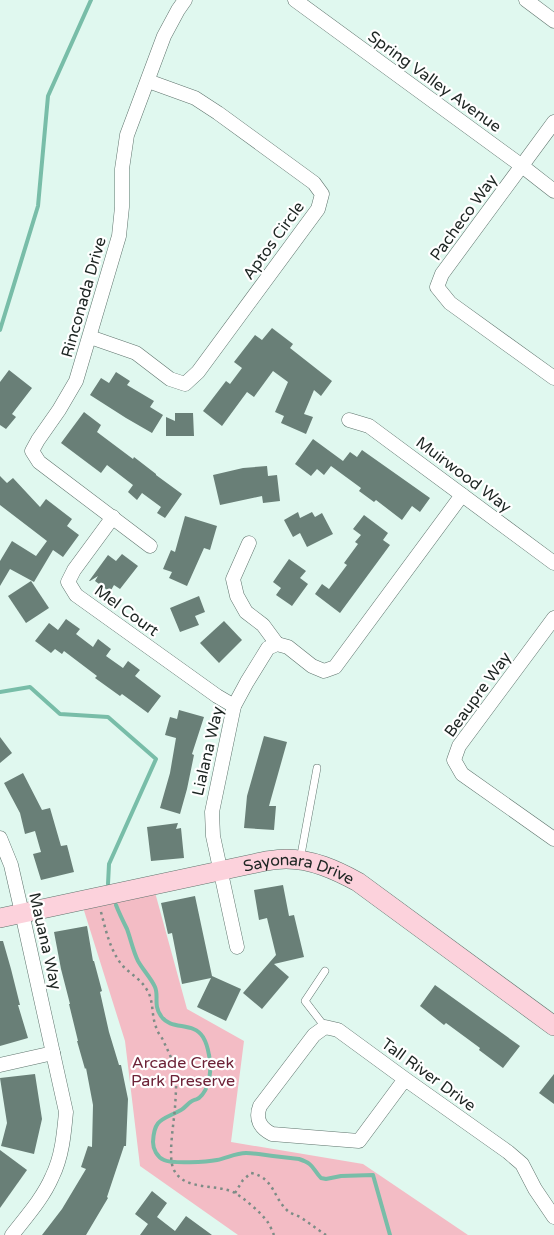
<svg xmlns="http://www.w3.org/2000/svg" width="554" height="1235" viewBox="0 0 554 1235" font-family="'Varela Round',sans-serif">
<style>
.green{fill:#f3bcc5}
.lines{fill:none;stroke-linecap:round;stroke-linejoin:round}
.stream{stroke:#78bda8;stroke-width:4}
.building{fill:#697f77}
.lane-casing{stroke:#5f746d;stroke-width:8}
.street-casing{stroke:#5f746d;stroke-width:15}
.secondary-casing{stroke:#5f746d;stroke-width:20}
.path{stroke:#7d8c86;stroke-width:2.5;stroke-dasharray:2.5 4;stroke-linecap:butt}
.lane{stroke:#fff;stroke-width:7}
.street{stroke:#fff;stroke-width:14}
.secondary{stroke:#fcd2dc;stroke-width:19}
.labels{text-anchor:middle;stroke-width:4.5;stroke-linejoin:round;paint-order:stroke}
.street-label{font-size:16px;fill:#1d2522;stroke:#fff}
.park-label{font-size:16px;fill:#6d2237;stroke:#fff}
</style>
<rect width="100%" height="100%" fill="#e0f8ef"/>
<path class="green" d="M153 885 187 1009 244 1041 231 1142 363 1164 468 1235H238L140 1166 125 1041 81 901Z"/>
<g class="lines">
<g class="stream">
<path d="M0 330 38 206 48 96 91 0"/>
<path d="M0 692 30 687 60 714 108 717 156 759 109 864 108 884"/>
<path d="M116 905C119 913 123 921 127 929 131 940 133 951 138 961 143 970 151 978 155 987 159 996 153 1005 161 1016 171 1031 193 1021 203 1037 206 1042 208 1049 209 1055 212 1068 210 1089 199 1098 194 1101 198 1098 192 1101 188 1103 185 1108 181 1110 163 1120 154 1118 153 1142 153 1149 157 1157 164 1160 172 1164 207 1162 217 1160 227 1158 236 1153 246 1153 255 1153 264 1155 273 1156 282 1157 290 1158 299 1159 314 1164 312 1168 321 1178L326 1179 341 1176 373 1175 390 1235"/>
</g>
</g>
<g class="building">
<path d="M272 328 293 344 290 348 332 381 321 396 314 390 304 414 313 417 306 434 281 423 284 416 275 412 288 382 273 371 254 397 247 392 222 426 203 411 226 381 230 384 242 368 234 362 255 335 262 340Z"/>
<path d="M9 370 32 388 12 414 16 417 6 429 0 425V382Z"/>
<path d="M116 372 130 381 127 385 154 401 150 407 163 415 152 433 126 418 90 395 101 378 109 383Z"/>
<path d="M84 412 101 425 97 432 133 459 134 457 156 474V475L182 494 165 518 157 513 161 507 142 493 137 500 128 492 133 485 107 465 101 473 61 443Z"/>
<path d="M175 413H193L194 436H166V417L175 421Z"/>
<path d="M313 439 343 461 350 452 357 457 362 450 430 498 420 512 412 506 402 520 376 500 374 502 359 491 361 488 331 466 324 475 317 469 311 476 295 464Z"/>
<path d="M267 466 268 476 277 475 280 501 263 503 262 496 220 505 213 475 243 468Z"/>
<path d="M0 476 7 483 13 478 40 507 46 499 72 519 67 526 79 535 63 557 53 550 34 582 10 569 0 586V561L12 541 36 556 47 541 0 505Z"/>
<path d="M298 512 300 518 312 512 315 517 322 513 333 534 307 547 300 533 293 537 284 520Z"/>
<path d="M364 515 388 533 383 540 390 545 340 613 315 594 322 584 329 589 347 565 344 563 358 544 355 542 361 535 353 529Z"/>
<path d="M185 516 217 526 210 550 204 548 187 586 169 578 172 572 163 569 171 550 175 552Z"/>
<path d="M122 554 138 566 120 589 114 585 110 592 95 581 98 576 90 581H89L108 555 116 561Z"/>
<path d="M289 559 306 571 300 578 308 584 292 606 276 595 281 588 273 582Z"/>
<path d="M31 581 49 608 26 623 8 596Z"/>
<path d="M199 596 205 612 195 616 199 625 180 632 170 608Z"/>
<path d="M66 619 80 629 76 634 93 647 98 639 111 649 106 656 123 668 128 661 140 670 135 676 161 696 148 713 122 694 120 696 95 678 97 676 64 651 62 654 55 649 51 653 35 641 49 623 58 630Z"/>
<path d="M224 621 242 640 219 663 200 643Z"/>
<path d="M179 710 204 717 192 754 194 755 187 789 180 814 160 808 170 773 176 738 165 735 170 717 177 719Z"/>
<path d="M264 736 287 742 269 806H276L274 830 244 828 247 796Z"/>
<path d="M0 737 12 753 0 763Z"/>
<path d="M23 773 42 810 50 808 61 846 67 845 74 872 41 880 33 854 41 852 35 831 25 834 20 813 4 783Z"/>
<path d="M178 823 176 829 181 828 184 858 151 861 147 827Z"/>
<path d="M283 885 289 916 294 915 304 957 274 964 289 977 262 1009 243 993 276 955 267 918 259 920 254 890Z"/>
<path d="M195 896 212 976 241 989 226 1021 197 1007 211 978 182 984 172 933 168 934 161 903Z"/>
<path d="M87 926 93 961H94L102 991 100 992 109 1032 119 1065H121L128 1099 126 1146H124L107 1197 108 1198 86 1235H42L62 1209 86 1169 81 1167 88 1146 92 1147 93 1105 86 1068 85 1069 77 1041H78L69 1004H70L61 969 54 932Z"/>
<path d="M0 941H3L11 969 20 1005H18L28 1038 0 1046Z"/>
<path d="M435 985 520 1046 503 1068 479 1050 480 1048 446 1023 444 1025 420 1006Z"/>
<path d="M35 1074 42 1119 34 1154 1 1146 7 1123 0 1078Z"/>
<path d="M554 1074V1104L539 1093Z"/>
<path d="M0 1150 27 1170 0 1208Z"/>
<path d="M152 1191 167 1203 157 1217 175 1231 186 1216 212 1235H140L148 1224 135 1214Z"/>
</g>
<g class="lines">
<g class="lane-casing">
<g id="lane">
<path d="M300 860 317 768"/>
<path d="M325 1027 305 1001 325 971"/>
</g>
</g>
<g class="street-casing">
<g id="street">
<path d="M295 0 522 166 554 191"/>
<path d="M526 0 554 21"/>
<path d="M554 122 442 274 437 287 450 303 554 378"/>
<path d="M90 337 136 353 170 379 185 384 198 372 318 209 322 194 314 183 218 113 195 98 148 81"/>
<path d="M349 420 369 426 554 563"/>
<path d="M113 517 74 570 68 582 76 595 217 696 234 706"/>
<path d="M249 543 233 579 237 596 246 612 263 625 277 644"/>
<path d="M150 546 39 462 32 451 38 440 59 410 76 381 119 236 122 207V169L127 135 164 36 178 10 185 0"/>
<path d="M554 618 459 746 454 760 462 774 554 839"/>
<path d="M0 838 11 865 22 913 66 1112C64 1134 62 1157 52 1177 43 1198 26 1217 12 1235"/>
<path d="M237 947 213 836 212 812 234 706 247 682 268 648 277 644 288 647 312 666 324 671 335 667 462 495"/>
<path d="M0 1065 53 1053"/>
<path d="M405 1079 359 1141 272 1134C260 1128 255 1119 260 1106L314 1035 325 1027 338 1030 405 1079 508 1152 522 1164 535 1189 554 1217"/>
</g>
</g>
<g class="secondary-casing">
<g id="secondary">
<path id="s1" d="M0 918 266 861C273 860 280 859 286 859 312 859 336 870 358 882L554 1026"/>
</g>
</g>
<g class="path">
<path d="M101 912C106 931 110 950 122 965 130 974 141 979 147 990 154 1001 151 1014 156 1027 157 1032 161 1036 163 1040 168 1051 173 1061 177 1072 176 1084 176 1095 175 1107 174 1123 168 1154 173 1168 183 1192 217 1183 235 1193 244 1198 261 1213 267 1221 270 1225 272 1231 274 1235"/>
<path d="M235 1193 243 1180 251 1173C275 1178 273 1199 289 1212 292 1214 296 1215 300 1217 309 1223 317 1229 326 1235"/>
</g>
<use href="#lane" class="lane"/>
<use href="#street" class="street"/>
<use href="#secondary" class="secondary"/>
</g>
<g class="labels">
<g class="street-label">
<text transform="translate(435 81) rotate(36)" y="6">Spring Valley Avenue</text>
<text transform="translate(463 217) rotate(-54)" y="6">Pacheco Way</text>
<text transform="translate(273 240) rotate(-54)" y="6">Aptos Circle</text>
<text transform="translate(83 297) rotate(-74)" y="6">Rinconada Drive</text>
<text transform="translate(464 474) rotate(37)" y="6">Muirwood Way</text>
<text transform="translate(127 610) rotate(36)" y="6">Mel Court</text>
<text transform="translate(477 694) rotate(-54)" y="6">Beaupre Way</text>
<text transform="translate(207 751) rotate(-77)" y="6">Lialana Way</text>
<text dy="6" stroke="none"><textPath href="#s1" startOffset="306">Sayonara Drive</textPath></text>
<text transform="translate(46 941) rotate(77)" y="6">Mauana Way</text>
<text transform="translate(429 1074) rotate(36)" y="6">Tall River Drive</text>
</g>
<g class="park-label">
<text x="183" y="1068">Arcade Creek<tspan x="183" dy="18">Park Preserve</tspan></text>
</g>
</g>
</svg>
